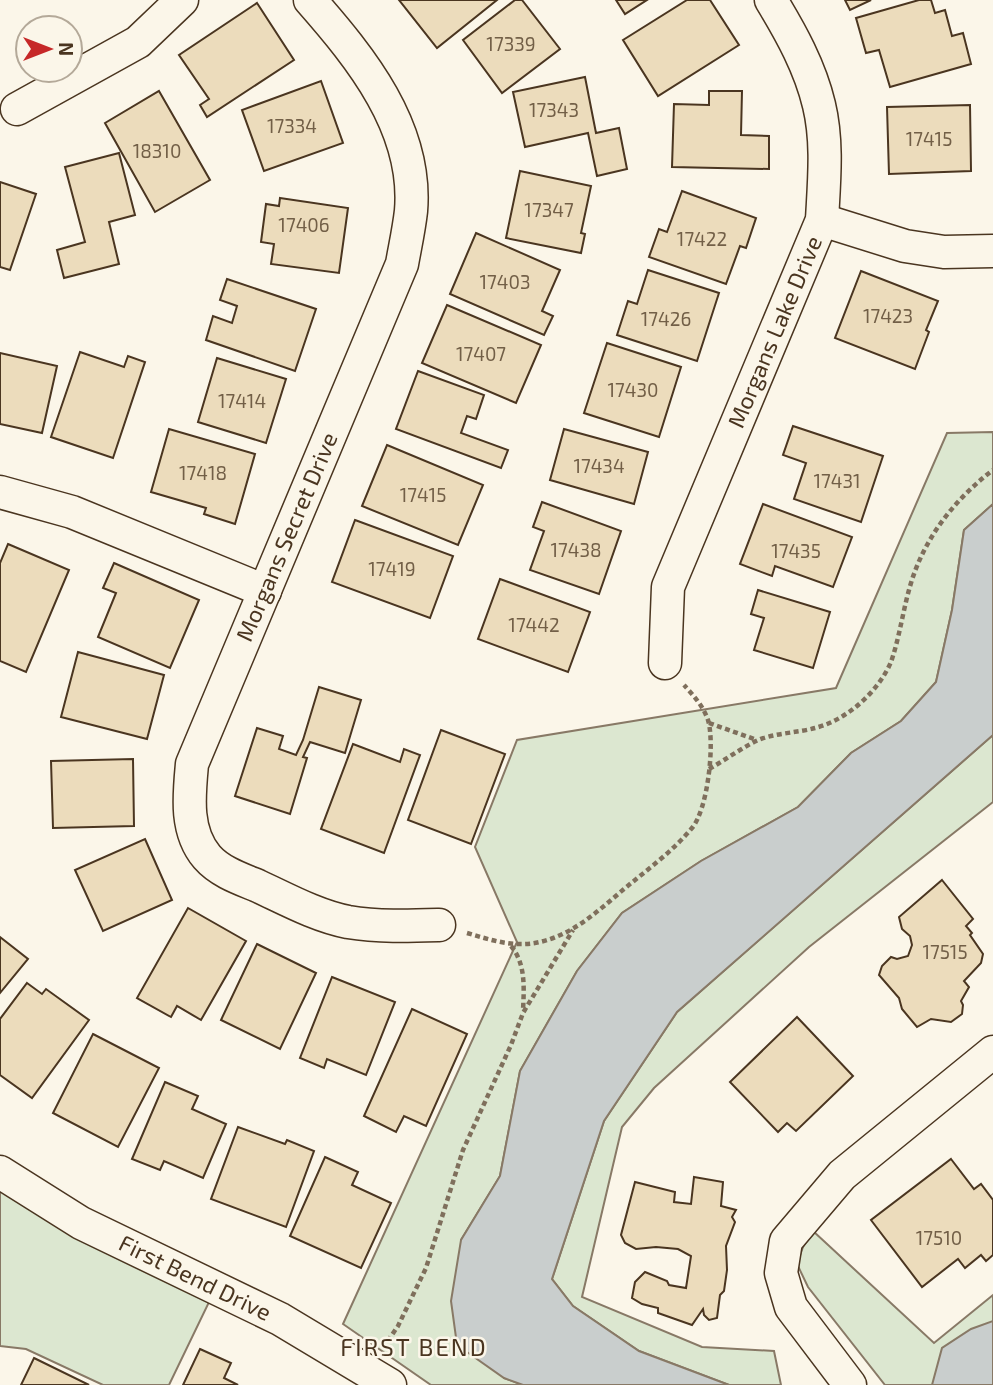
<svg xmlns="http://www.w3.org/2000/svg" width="993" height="1385" viewBox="0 0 993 1385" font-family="'Exo 2',sans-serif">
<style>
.green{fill:#dce7d0;stroke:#887966;stroke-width:2}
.water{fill:#c9cecd;stroke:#887966;stroke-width:2}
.building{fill:#ecdcbc;stroke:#4a3520;stroke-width:2}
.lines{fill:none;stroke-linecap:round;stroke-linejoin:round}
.minor-casing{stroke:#4a3520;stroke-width:35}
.path{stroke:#7f6f5c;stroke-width:4.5;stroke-dasharray:5 3.5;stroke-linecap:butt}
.minor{stroke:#fbf6e9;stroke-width:32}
.labels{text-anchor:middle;stroke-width:5;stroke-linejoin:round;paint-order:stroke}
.number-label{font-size:19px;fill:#725f47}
.street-label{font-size:23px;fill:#4a3520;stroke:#fbf6e9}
.neighbourhood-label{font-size:24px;letter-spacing:2px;fill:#4a3520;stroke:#fbf6e9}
</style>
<rect width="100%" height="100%" fill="#fbf6e9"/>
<g class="green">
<path d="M993 432V504L964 530 952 610 936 682 901 721 851 753 798 807 701 861 622 913 577 971 520 1071 500 1176 461 1240 504 1378 523 1385H431L343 1324 517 942 475 847 517 740 836 688 947 433Z"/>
<path d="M993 735V802L809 947 654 1088 622 1127 582 1297 702 1347 774 1351 781 1385H729L639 1351 573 1306 552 1279 604 1121 677 1012Z"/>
<path d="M0 1185 211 1298 169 1385H103L26 1349 0 1346Z"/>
<path d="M813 1231 934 1343 993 1295V1385H885L808 1287 797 1264 803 1247Z"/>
</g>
<g class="water">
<path d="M993 504V735L677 1012 604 1121 552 1279 573 1306 639 1351 729 1385H523L504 1378 457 1345 451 1301 461 1240 500 1176 520 1071 577 971 622 913 701 861 798 807 851 753 901 721 936 682 952 610 964 530Z"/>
<path d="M993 1321V1385H932L942 1348 971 1329Z"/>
</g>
<g class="building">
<path d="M399 0H497L437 48Z"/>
<path d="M515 0H522L560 49 502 93 463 40Z"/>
<path d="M616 0H647L625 14Z"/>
<path d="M687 0H710L739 45 658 96 623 40Z"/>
<path d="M845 0H871L850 10Z"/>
<path d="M919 0H931L935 13 945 10 952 36 963 33 971 64 890 87 879 50 866 53 856 18Z"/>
<path d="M257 3 294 60 207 117 200 105 209 99 179 55Z"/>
<path d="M585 77 596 133 619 128 627 169 597 176 588 133 525 147 513 92Z"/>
<path d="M321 81 343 143 264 171 242 110Z"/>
<path d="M159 91 210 180 155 212 105 123Z"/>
<path d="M709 91H742L741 135 769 136V169L672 167 674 104 709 105Z"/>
<path d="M970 105 971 171 889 174 887 107Z"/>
<path d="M119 153 135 215 109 222 119 264 64 278 57 250 85 242 65 167Z"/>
<path d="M520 171 591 186 581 233 585 234 581 253 506 238Z"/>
<path d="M0 182 36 194 10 270 0 267Z"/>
<path d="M682 191 756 218 746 248 740 246 726 284 649 257 659 229 667 232Z"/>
<path d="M280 198 348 208 339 273 271 264 274 244 261 242 266 204 279 206Z"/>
<path d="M476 233 560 270 542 311 553 316 544 335 450 294Z"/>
<path d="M648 270 719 293 697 361 617 335 628 301 637 304Z"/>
<path d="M861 271 938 301 926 330 929 332 915 369 835 338Z"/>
<path d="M227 279 316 309 295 371 206 340 213 316 232 323 237 306 220 300Z"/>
<path d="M447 305 541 345 516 403 422 363Z"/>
<path d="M607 343 681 367 659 437 584 413Z"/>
<path d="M80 352 124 367 128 356 145 362 113 458 51 437Z"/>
<path d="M0 353 57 366 42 433 0 424Z"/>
<path d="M217 358 286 379 266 443 198 422Z"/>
<path d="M418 371 484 395 476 419 467 416 461 433 508 450 501 468 396 429Z"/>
<path d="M793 426 883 456 861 522 794 499 806 463 783 455Z"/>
<path d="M169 429 255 454 235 524 204 514 206 508 151 492Z"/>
<path d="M564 429 648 452 634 504 550 480Z"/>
<path d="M387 445 483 485 458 545 362 506Z"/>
<path d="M542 502 621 531 599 594 530 570 544 531 533 527Z"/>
<path d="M763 504 852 537 833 587 775 566 772 576 740 564Z"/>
<path d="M355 520 453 556 430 618 332 582Z"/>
<path d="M8 544 69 570 26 672 0 661V563Z"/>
<path d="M114 563 199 600 170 668 98 637 116 593 103 588Z"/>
<path d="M500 579 590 612 568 672 478 639Z"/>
<path d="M758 590 830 612 813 668 754 650 764 618 751 614Z"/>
<path d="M78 652 164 675 147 739 61 717Z"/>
<path d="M319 687 361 700 345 753 310 742 303 757 307 758 290 814 235 796 257 728 283 736 279 749 296 755 303 740Z"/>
<path d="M441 730 505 754 471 844 408 820Z"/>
<path d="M353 744 400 762 404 749 420 755 384 853 321 829Z"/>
<path d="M133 759 134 826 53 828 51 761Z"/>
<path d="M145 839 172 900 103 931 75 870Z"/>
<path d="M942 880 973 919 966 926 972 933 970 935 983 954 981 963 964 981 969 987 961 1001 963 1005 962 1014 951 1022 931 1019 917 1027 902 1009 899 998 879 975 882 966 891 957 897 959 908 956 912 945 910 936 902 929 899 917Z"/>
<path d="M188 908 246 941 201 1020 177 1006 171 1017 137 998Z"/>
<path d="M0 937 28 959 0 993Z"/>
<path d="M257 944 316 973 280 1049 221 1020Z"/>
<path d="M332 977 395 1002 366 1075 327 1059 324 1068 300 1058Z"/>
<path d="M27 983 42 994 46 989 89 1020 32 1098 0 1075V1019Z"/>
<path d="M412 1009 467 1034 426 1126 404 1116 396 1132 364 1116Z"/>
<path d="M797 1017 853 1076 796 1131 787 1123 778 1132 730 1082Z"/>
<path d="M93 1034 159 1068 118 1147 53 1113Z"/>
<path d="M165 1082 198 1096 192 1109 226 1124 203 1178 164 1161 160 1170 132 1159Z"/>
<path d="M238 1127 285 1144 287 1140 314 1151 286 1227 211 1199Z"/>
<path d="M325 1157 358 1172 352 1185 391 1203 361 1268 290 1236Z"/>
<path d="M951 1159 974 1189 981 1184 993 1200V1255L986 1261 981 1255 965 1268 958 1259 922 1287 871 1220Z"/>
<path d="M694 1177 723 1182 721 1206 736 1210 732 1217 735 1222 726 1246 727 1270 724 1291 720 1295 717 1318 709 1320 704 1315 703 1309 692 1325 658 1313V1308L642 1304 632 1298 635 1282 645 1272 667 1281 669 1285 686 1288 691 1256 678 1249 656 1247 636 1249 625 1243 621 1235 635 1182 675 1192 674 1202 691 1204Z"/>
<path d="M200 1349 231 1363 224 1378 238 1385H183Z"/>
<path d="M34 1358 89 1385H21Z"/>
</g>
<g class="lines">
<g class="minor-casing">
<g id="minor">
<path d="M310 0C361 58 418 128 411 211 409 229 405 247 402 264L192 764C189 796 185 831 207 857 220 872 241 879 258 886 286 899 317 916 348 922 379 927 408 926 439 925"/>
<path d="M17 109 138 42 182 0"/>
<path d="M822 220 905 246 944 252 993 251"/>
<path d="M0 492 72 512 265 591"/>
<path d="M665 663 668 587 822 220C824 182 828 142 819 105 810 67 791 33 771 0"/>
<path d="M0 1172 81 1223 280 1319 390 1385"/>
<path d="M850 1385 791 1307 781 1273 786 1241 842 1175 993 1052"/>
</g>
</g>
<g class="path">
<path d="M709 723 757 740"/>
<path d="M709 769C725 760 740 749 756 741 773 733 797 733 815 728 847 720 878 692 891 662 900 636 903 609 911 583 925 537 955 499 993 470"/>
<path d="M467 933C491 940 514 948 540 942 574 934 598 911 624 889 647 870 673 851 692 828 708 809 715 743 708 720 703 706 694 696 684 685"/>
<path d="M511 946C526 964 524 988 523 1011"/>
<path d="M383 1348 398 1326 426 1268 463 1150 511 1045 523 1013 573 930"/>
</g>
<use href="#minor" class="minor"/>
</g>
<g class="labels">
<g class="number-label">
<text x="511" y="51">17339</text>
<text x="554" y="117">17343</text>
<text x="292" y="133">17334</text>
<text x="929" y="146">17415</text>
<text x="157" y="158">18310</text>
<text x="549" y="217">17347</text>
<text x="304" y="232">17406</text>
<text x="702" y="246">17422</text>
<text x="505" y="289">17403</text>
<text x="888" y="323">17423</text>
<text x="666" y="326">17426</text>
<text x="481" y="361">17407</text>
<text x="633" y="397">17430</text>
<text x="242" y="408">17414</text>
<text x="599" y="473">17434</text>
<text x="203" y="480">17418</text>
<text x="837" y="488">17431</text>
<text x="423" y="502">17415</text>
<text x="576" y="557">17438</text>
<text x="796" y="558">17435</text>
<text x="392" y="576">17419</text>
<text x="534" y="632">17442</text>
<text x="945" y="959">17515</text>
<text x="939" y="1245">17510</text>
</g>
<g class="street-label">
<text transform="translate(775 332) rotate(-67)" y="8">Morgans Lake Drive</text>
<text transform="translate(287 537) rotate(-67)" y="8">Morgans Secret Drive</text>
<text transform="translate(195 1278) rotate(26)" y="8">First Bend Drive</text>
</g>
<g class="neighbourhood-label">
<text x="414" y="1356">FIRST BEND</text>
</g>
</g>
<g transform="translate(49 49) rotate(90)"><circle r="33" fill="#fbf6e9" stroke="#b4a999" stroke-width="2"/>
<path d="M0-5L12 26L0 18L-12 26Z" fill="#c62828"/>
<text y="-10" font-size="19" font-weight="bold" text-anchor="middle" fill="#4a3520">N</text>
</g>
</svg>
